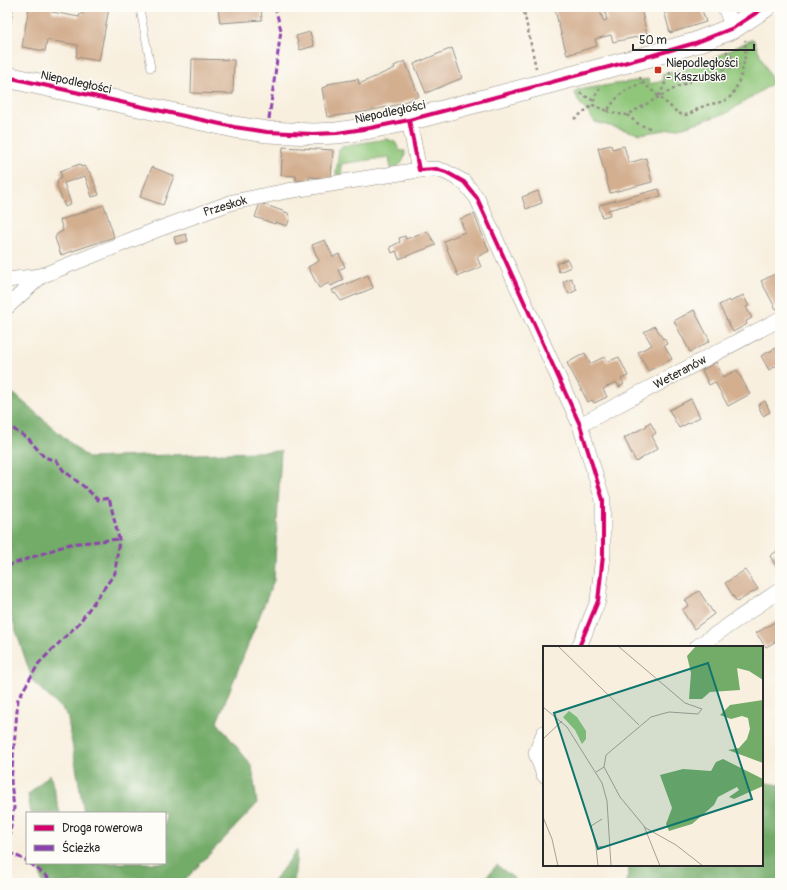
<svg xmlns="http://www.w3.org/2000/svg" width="787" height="890" viewBox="0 0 787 890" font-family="Pangolin,sans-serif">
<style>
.green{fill:#8fc679;stroke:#5d7852}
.forest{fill:#73ab69;stroke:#4f6b4a}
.building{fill:#d3ae8f}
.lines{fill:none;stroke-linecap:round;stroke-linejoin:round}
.lane-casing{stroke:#928d84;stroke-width:8}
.street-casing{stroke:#928d84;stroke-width:16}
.secondary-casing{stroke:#928d84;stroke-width:22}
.path{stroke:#928d84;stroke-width:2.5;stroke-dasharray:3 3;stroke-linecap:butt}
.lane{stroke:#fff;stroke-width:7}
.street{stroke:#fff;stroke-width:15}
.secondary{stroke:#fff;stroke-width:21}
.quiet{stroke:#8e44ad;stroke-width:3;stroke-dasharray:6 3;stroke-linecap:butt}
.cycleway-casing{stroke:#fdfcf7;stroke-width:6}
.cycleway{stroke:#d6006c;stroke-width:4}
.poi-dot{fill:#c8321e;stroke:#fdfcf7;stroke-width:1.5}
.labels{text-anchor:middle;stroke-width:3;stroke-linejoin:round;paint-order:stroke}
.poi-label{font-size:12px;fill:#2b2b2b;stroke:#fdfcf7;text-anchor:start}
.street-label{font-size:12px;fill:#2b2b2b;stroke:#fdfcf7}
.inset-road{fill:none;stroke:#a6a196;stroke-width:1}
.view{fill:#0f766e;fill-opacity:0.15;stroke:#0f766e;stroke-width:2}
.inset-edge{fill:none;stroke:#2b2b2b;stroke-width:2}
</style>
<rect width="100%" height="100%" fill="#fdfcf7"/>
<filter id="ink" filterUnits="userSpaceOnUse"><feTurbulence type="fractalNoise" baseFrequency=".025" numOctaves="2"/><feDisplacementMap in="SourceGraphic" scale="8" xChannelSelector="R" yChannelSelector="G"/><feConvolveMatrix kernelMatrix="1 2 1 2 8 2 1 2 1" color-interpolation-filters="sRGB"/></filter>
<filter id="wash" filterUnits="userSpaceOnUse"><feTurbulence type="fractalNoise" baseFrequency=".012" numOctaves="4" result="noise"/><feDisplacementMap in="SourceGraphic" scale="16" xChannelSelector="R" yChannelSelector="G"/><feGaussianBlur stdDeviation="0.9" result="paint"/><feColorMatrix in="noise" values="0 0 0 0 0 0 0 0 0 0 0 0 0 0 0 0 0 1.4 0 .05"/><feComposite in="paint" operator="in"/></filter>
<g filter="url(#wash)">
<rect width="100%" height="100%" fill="#f8efde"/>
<g class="green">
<path d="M753 39 773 83 727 113 683 127 640 134 595 122 579 102 575 93 577 90 648 79 649 84 663 81 662 75 702 64Z"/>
<path d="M387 139 395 142 400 151H405C405 161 400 167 391 169L389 157 341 164 342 175 338 176 336 174 339 149 342 146Z"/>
</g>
<g class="forest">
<path d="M14 394 88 458 281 451 274 580 217 722 252 766 257 804 182 883H42L39 863H165V813H84L67 714 33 682 7 604V396Z"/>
<path d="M50 774 60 813H31L28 795Z"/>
<path d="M762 782 780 785V883H626L630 865H762Z"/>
<path d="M297 850 294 883H272Z"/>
<path d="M497 865 515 879 516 883H481Z"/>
</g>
<g id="blocks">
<g class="building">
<path d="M29 7H53L52 12 79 17 80 14H83L85 7 109 8 99 61 76 57 78 45 47 40 45 51 22 47Z"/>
<path d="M238 7H261L262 20 220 23 218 8Z"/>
<path d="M554 7H599L603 21 607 20 605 12 636 7 637 9 641 8 647 35 613 42 611 35 595 39 597 46 567 55Z"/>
<path d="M663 7H701L706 22 670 33Z"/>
<path d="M310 32 314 46 300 50 296 36Z"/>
<path d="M452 48 462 78 426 93 414 64Z"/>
<path d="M192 59 234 60 233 94 191 93Z"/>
<path d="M405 61 419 96 396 105 364 112 327 117 322 88 328 86V84L358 79 359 84 395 68 394 66Z"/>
<path d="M611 145 612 149 624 146 629 163 646 158 652 182 610 193 598 148Z"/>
<path d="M283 147 333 150 331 178 309 177 308 181 296 180V176L281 175Z"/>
<path d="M80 164 81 167 84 166 91 174 99 195 92 197 85 176 64 183 71 204 65 207 57 186 58 179 62 177 60 171Z"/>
<path d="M152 167 174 176 163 205 140 197Z"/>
<path d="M659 189 661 196 608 210 610 215 602 217 599 205Z"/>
<path d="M538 191 542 203 526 209 522 197Z"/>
<path d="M260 203 288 213 290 218 287 226 275 222V224L255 217Z"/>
<path d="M104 205 114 237 61 255 55 238 57 234 63 231 60 220Z"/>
<path d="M474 214 489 251 477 257 481 267 458 276 444 241 465 232 460 219Z"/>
<path d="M427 231 436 245 399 259 396 251 392 253 390 247 400 242 399 238 405 236 406 239Z"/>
<path d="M186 234 188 241 176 244 174 237Z"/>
<path d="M325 240 333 257 339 254 345 267 338 270 343 280 331 286 329 283 319 288 308 267 319 261 312 245Z"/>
<path d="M567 259 571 267 559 272 556 264Z"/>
<path d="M775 274 780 282V307L776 309 761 281Z"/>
<path d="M368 275 373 288 341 301 335 293 334 294 332 290Z"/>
<path d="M571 278 577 290 569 294 563 282Z"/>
<path d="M743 295 749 306 746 307 752 318 746 321 747 324 733 332 719 305 729 300 730 302Z"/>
<path d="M694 310 710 341 690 352 674 321Z"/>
<path d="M655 326 663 339 664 338 667 344 664 345 672 359 648 371 638 352 652 345 644 332Z"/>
<path d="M780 346V364L769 370 761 356Z"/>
<path d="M585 353 590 364 604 357 607 362 619 357 628 376 621 379 624 384 619 387 616 382 603 389 607 397 594 403 592 400 588 402 567 363Z"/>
<path d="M716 362 723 377 737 370 750 394 728 406 715 382 709 385 702 370Z"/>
<path d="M691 399 700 417 679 428 669 410Z"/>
<path d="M765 401 770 412 763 416 758 405Z"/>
<path d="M650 422 656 433 652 436 658 448 636 462 624 438 647 426 646 425Z"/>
<path d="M780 549V572L770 556Z"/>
<path d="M745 570 758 589 737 602 725 583Z"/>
<path d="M699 591 714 614 694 629 682 610 689 605 685 600Z"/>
<path d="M780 619V639L766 647 756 633Z"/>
</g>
</g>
</g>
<g filter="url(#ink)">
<use href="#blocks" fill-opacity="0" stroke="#928d84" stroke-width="1"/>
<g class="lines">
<g class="lane-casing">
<g id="lane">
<path d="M137 7 140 9 151 68"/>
<path d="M7 24 10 7"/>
</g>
</g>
<g class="street-casing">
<g id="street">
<path d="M725 7 733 28"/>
<path d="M409 120 419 170 436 169 446 172 464 182 477 198 580 425 603 500V555L598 601 579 647"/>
<path d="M7 280 41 276 156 230 233 202 287 191 419 170"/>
<path d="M7 307 41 276"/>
<path d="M580 425 780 319"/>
<path d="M697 647 780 590"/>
<path d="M544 733 536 753 544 775"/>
</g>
</g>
<g class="secondary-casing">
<path id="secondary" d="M7 77 234 127 267 132 313 134 337 133 370 128 409 120 650 56 695 43 733 28 765 7"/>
</g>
<g class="path">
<path d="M523 7 536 68"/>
<path d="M726 51 739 65"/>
<path d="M640 77 641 81 678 113C688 118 691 112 700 108 708 103 718 104 726 100 739 94 748 53 745 40"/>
<path d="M600 88 595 96 593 105 607 111C619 94 623 90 643 83"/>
<path d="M580 93 594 101"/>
<path d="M659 96 670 73V70"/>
<path d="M607 111 618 114 627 115 677 87 706 75 739 65"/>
<path d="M627 115 640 125 650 128"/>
<path d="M574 119 593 105"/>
</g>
<use href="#lane" class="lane"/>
<use href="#street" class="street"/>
<use href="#secondary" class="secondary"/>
<g class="quiet">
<path d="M269 119 281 30 275 7"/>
<path d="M7 422 16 431 28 438 44 457 57 461 63 470 88 490 98 500 109 498 119 539 115 573 79 623 39 663 18 699 11 782 14 808 9 839 11 853 27 861"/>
<path d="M7 566 70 544 119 539"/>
<path d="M30 863 55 883"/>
</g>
<g class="cycleway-casing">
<g id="cycleway">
<path d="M7 77 234 127 267 132 313 134 337 133 370 128 409 120 650 56 695 43 733 28 765 7"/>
<path d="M409 120 419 170 436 169 446 172 464 182 477 198 580 425 603 500V555L598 601 579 647"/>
</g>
</g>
<use href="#cycleway" class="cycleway"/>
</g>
</g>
<rect class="poi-dot" x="654" y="66" width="8" height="8" rx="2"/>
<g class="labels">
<g class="poi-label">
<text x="666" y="67">Niepodległości<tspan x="666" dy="14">- Kaszubska</tspan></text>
</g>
<g class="street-label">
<text transform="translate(76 82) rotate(12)" y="4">Niepodległości</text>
<text transform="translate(390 112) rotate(-12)" y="4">Niepodległości</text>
<text transform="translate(225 206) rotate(-17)" y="4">Przeskok</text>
<text transform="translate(680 372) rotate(-28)" y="4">Weteranów</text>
</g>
</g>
<g transform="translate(543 646)">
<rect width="220" height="220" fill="#f8efde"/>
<path d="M26 65 34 71 43 85V93L39 98 32 84 20 71Z" fill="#8fc679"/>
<path d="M153 0H220V34L206 25 194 22 197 44 167 46 159 53H146L148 27 144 10ZM220 54V117L185 104 196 102 204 93 207 83 205 72 199 70 188 73 177 69 187 59ZM180 113 220 133V140L191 153 186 151 196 144 194 141 175 151 171 159 149 178 126 185 123 178 129 162 117 129 140 123 168 125 173 116Z" fill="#73ab69"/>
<path class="inset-road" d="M15 0 96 79M0 61 24 81 59 137 64 155 68 220M0 93 19 75M61 121 77 151 101 180 117 220M53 126 61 121 63 109 108 71 126 66 155 68 159 63 142 57 75 0M0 171 9 193 15 220M101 181 133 199 160 220M53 201 48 180 59 173M55 220 53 201 65 200"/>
<path class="view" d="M165 17 209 153 55 203 11 67Z"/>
<rect width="220" height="220" class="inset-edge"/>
</g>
<rect width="787" height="890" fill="none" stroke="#fdfcf7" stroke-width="24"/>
<rect x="26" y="812" width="140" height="52" fill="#fdfcf7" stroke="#a9a8a5"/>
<rect x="34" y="825" width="20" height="6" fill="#d6006c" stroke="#a9a8a5"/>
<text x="62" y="832" font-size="12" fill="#2b2b2b">Droga rowerowa</text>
<rect x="34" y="845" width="20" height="6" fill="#8e44ad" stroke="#a9a8a5"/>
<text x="62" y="852" font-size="12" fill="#2b2b2b">Ścieżka</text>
<path d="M633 44v6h121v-6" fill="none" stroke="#2b2b2b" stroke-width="2"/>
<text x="639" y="44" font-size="12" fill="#2b2b2b" stroke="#fdfcf7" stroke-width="3" paint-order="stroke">50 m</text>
</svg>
